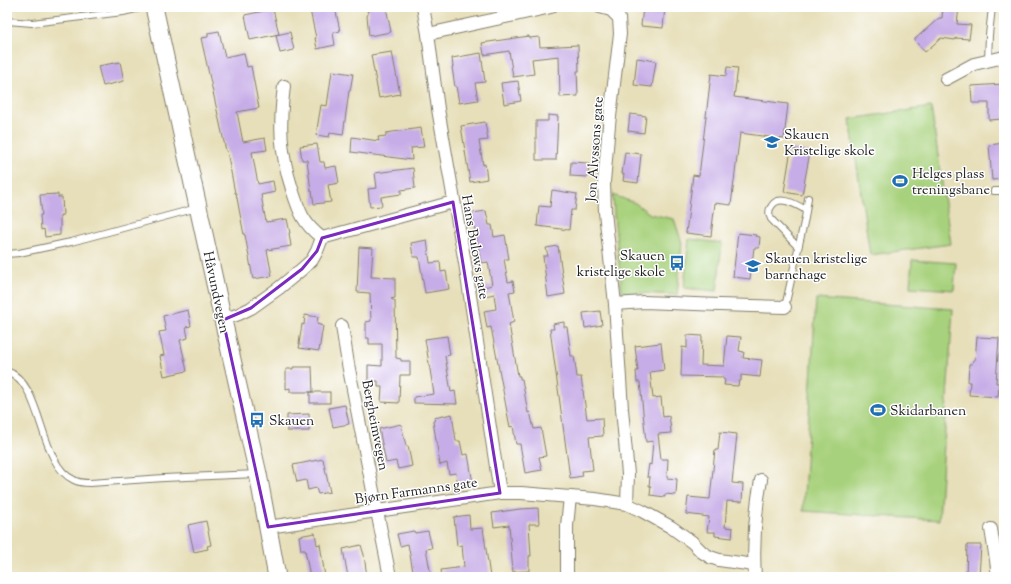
<svg xmlns="http://www.w3.org/2000/svg" width="1011" height="584" viewBox="0 0 1011 584" font-family="'Sorts Mill Goudy',serif">
<style>
.green{fill:#a7d17c;stroke:#62764c}
.building{fill:#c7ade7}
.lines{fill:none;stroke-linecap:round;stroke-linejoin:round}
.lane-casing{stroke:#827e6a;stroke-width:8}
.street-casing{stroke:#827e6a;stroke-width:14}
.secondary-casing{stroke:#827e6a;stroke-width:19}
.lane{stroke:#fff;stroke-width:6}
.street{stroke:#fff;stroke-width:12}
.secondary{stroke:#fff;stroke-width:17}
.marked{fill:none;stroke:#7b2cbf;stroke-width:3;stroke-linejoin:round}
.labels{text-anchor:middle;stroke-width:3;stroke-linejoin:round;paint-order:stroke}
.poi-label{font-size:14px;fill:#1c1c1c;stroke:#fff;text-anchor:start}
.street-label{font-size:14px;fill:#1c1c1c;stroke:#fff}
</style>
<rect width="100%" height="100%" fill="#fff"/>
<filter id="ink" filterUnits="userSpaceOnUse"><feTurbulence type="fractalNoise" baseFrequency=".025" numOctaves="2"/><feDisplacementMap in="SourceGraphic" scale="8" xChannelSelector="R" yChannelSelector="G"/><feConvolveMatrix kernelMatrix="1 2 1 2 8 2 1 2 1" color-interpolation-filters="sRGB"/></filter>
<filter id="wash" filterUnits="userSpaceOnUse"><feTurbulence type="fractalNoise" baseFrequency=".012" numOctaves="4" result="noise"/><feDisplacementMap in="SourceGraphic" scale="16" xChannelSelector="R" yChannelSelector="G"/><feGaussianBlur stdDeviation="0.9" result="paint"/><feColorMatrix in="noise" values="0 0 0 0 0 0 0 0 0 0 0 0 0 0 0 0 0 1.4 0 .05"/><feComposite in="paint" operator="in"/></filter>
<g filter="url(#wash)">
<rect width="100%" height="100%" fill="#e7dfb9"/>
<g class="green">
<path d="M931 107 951 244 870 255 850 119Z"/>
<path d="M613 195 635 203 650 214 674 219 682 243 677 295 622 292 614 215Z"/>
<path d="M689 239 722 243 717 291 684 288Z"/>
<path d="M912 260 956 263 954 290 910 287Z"/>
<path d="M816 299 953 309 939 520 803 511Z"/>
</g>
<g id="blocks">
<g class="building">
<path d="M324 7H335L340 31 333 33 335 45 317 49 315 38H316L310 10Z"/>
<path d="M367 7H386L391 32 369 36 367 16 368 14Z"/>
<path d="M643 7H665L663 28 641 26Z"/>
<path d="M943 7H959L957 24 971 25 969 39 956 38 955 40 941 38 925 52 915 41V39L939 18H942Z"/>
<path d="M273 9 279 34 250 40 245 15Z"/>
<path d="M219 31 225 57 244 53 247 67 251 66 259 108 237 112 243 142 265 138 267 150 252 152 258 184 273 181 275 192 261 195 266 222 287 219 290 233H289L291 246 267 250 272 276 253 279 245 235H244L236 193H235L227 151H226L201 38 208 37V33Z"/>
<path d="M290 32 294 50 280 53 276 35Z"/>
<path d="M529 36V38L539 37 540 47 578 45 579 71H577L578 96 560 97 559 56 532 59 534 74 513 77 509 51 484 55 482 43Z"/>
<path d="M392 52 400 94 379 98 371 55Z"/>
<path d="M481 53 485 82 475 83 478 100 459 103 456 86 455 87 452 67H453L452 58Z"/>
<path d="M637 58 656 61 652 87 634 85Z"/>
<path d="M120 62 124 81 103 86 98 66Z"/>
<path d="M727 67 738 68 734 97 788 104 784 139 740 133 731 205 715 203 711 236 686 233 693 175 699 176 711 74 726 76Z"/>
<path d="M332 71 353 74 350 91H349L343 135 330 133 329 137 316 135 321 105 327 106Z"/>
<path d="M518 81 521 101 504 104 501 83Z"/>
<path d="M1004 84V119L989 120V103H972L971 86Z"/>
<path d="M630 114 646 116 644 133 628 131Z"/>
<path d="M548 115 558 116 556 160H536V121H548Z"/>
<path d="M485 122 488 140 479 141 483 165 485 164 487 179 470 182 461 126Z"/>
<path d="M421 128 424 147 411 148 412 160 351 152 352 137 379 141 378 137 386 136V133Z"/>
<path d="M1004 143V179L992 180 989 145Z"/>
<path d="M317 144 320 162H324L325 168 336 166 339 183 328 185 331 202 314 204 312 191H311L307 160H302L300 146Z"/>
<path d="M791 149 810 152 802 195 784 192Z"/>
<path d="M625 152 641 154 638 183 623 181 624 174H622Z"/>
<path d="M571 162 589 163 588 177 570 176Z"/>
<path d="M413 168 415 188 401 190V194L381 197 382 206 370 207 368 189 377 188 375 173Z"/>
<path d="M552 190 577 194 575 210H571L569 230 537 226 539 206 550 207Z"/>
<path d="M58 194V197H62L63 215H60V235L45 237 44 229 41 230 40 215H42L40 195Z"/>
<path d="M486 211 489 225H492L494 237 505 235 509 259H504L508 282 513 281 515 291 509 292 514 322 509 324 518 376H520V379H522L528 413 530 412 534 429 541 428 546 456 539 457 542 470 525 473 520 444H516L513 426 510 427 508 417 491 327 487 328 484 311 496 309 494 294 481 297 480 288 492 285 488 262 481 263 472 213Z"/>
<path d="M738 233 756 235 755 236 760 237 759 248H754L750 279 733 277Z"/>
<path d="M427 240 430 263 440 262 441 272 446 271 449 289 425 293 419 257H413L411 243Z"/>
<path d="M558 246 565 294 548 297 543 256H548L546 248Z"/>
<path d="M359 247 373 248 371 277 395 278V298L391 299 395 301 396 358 401 359V361H410V375H400L399 403 381 402 382 387H378V381H368V365L382 366V344H369V338H366V322L371 321 370 293 357 292Z"/>
<path d="M188 310 191 326 186 327 188 338 180 340 187 371 164 376 160 356 164 355 159 332 166 331 163 316Z"/>
<path d="M600 311 602 325 585 328 583 313Z"/>
<path d="M305 315 318 317 317 324 323 326 319 351 299 348 300 344H299L302 324 304 325Z"/>
<path d="M564 322V327H567L571 356H574L577 377H581L587 419 602 418 603 436 589 437 593 470 582 471 583 476 570 478 550 329H554L553 324Z"/>
<path d="M687 335 702 336 701 365 724 366 727 336 741 337 739 351 744 352 743 358 762 360 760 377 741 375V381H739L738 386 724 385 725 380 723 379V377L681 376 682 347 687 348Z"/>
<path d="M447 336 450 355 445 356 451 392 455 391 457 404 414 403V397L434 394 425 339Z"/>
<path d="M977 337 999 338 996 383H999L998 397 969 395 970 382H968L969 364H972L973 360H975Z"/>
<path d="M661 343 664 370 650 372 653 398 661 397 663 417 669 416 670 422 671 433 658 434 661 459H668L667 478 677 479 676 495 665 494V497L650 495 651 486H649L650 477H647L649 464 651 465 653 441 646 442 640 382H637L636 371H638L635 346Z"/>
<path d="M293 367H312L313 392H290V388L286 389V369H293Z"/>
<rect x="310" y="392" width="20" height="11"/>
<path d="M345 405 349 424 333 427 329 408Z"/>
<path d="M309 414V431H287V415Z"/>
<path d="M452 414 456 441H460L463 455 468 454 473 484 458 486 456 473 449 474 447 463 440 465 433 421H435L434 418Z"/>
<path d="M401 424 406 446H408L412 466 398 469 396 461 386 463 379 429Z"/>
<path d="M720 432 737 434 732 483 743 484 742 502 727 501 725 527 733 528 732 538 715 536V532H707L709 517 686 514 688 497 710 499 715 450H718Z"/>
<path d="M323 459 330 492 318 494 316 488 308 490 306 480 297 482 293 465Z"/>
<path d="M538 508 539 524H529L531 556H529V571L513 572 509 525 494 527 492 513 520 509Z"/>
<path d="M469 515 470 529 483 528 490 577H442L441 570 464 567 462 545 457 546 454 517Z"/>
<path d="M206 521 211 545 207 546 208 549 194 552 188 525Z"/>
<path d="M414 531 415 533 428 531 432 548 426 549 431 575 422 577H414L408 544 400 546 397 534Z"/>
<path d="M315 533 317 545 320 544 325 577H310L305 550H301L299 536Z"/>
<path d="M361 545 364 555 367 577H348L343 549Z"/>
<path d="M967 545H981L979 577H966Z"/>
</g>
</g>
</g>
<g filter="url(#ink)">
<use href="#blocks" fill-opacity="0" stroke="#827e6a" stroke-width="1"/>
<g class="lines">
<g class="lane-casing">
<g id="lane">
<path d="M7 21 32 23 123 12 144 7"/>
<path d="M988 61 989 35 992 7"/>
<path d="M994 191H1004"/>
<path d="M798 247 771 219C769 215 768 211 771 207 778 193 797 205 806 210"/>
<path d="M7 254 19 253 71 242 197 208"/>
<path d="M785 307 805 218 808 198"/>
<path d="M7 371C44 384 38 464 74 480 79 483 84 483 90 483L164 478 257 474"/>
</g>
</g>
<g class="street-casing">
<g id="street">
<path d="M423 7 428 34 438 109 465 263 500 493"/>
<path d="M600 7 611 10 619 18 620 34 609 125 604 182 605 212 615 304 622 409 628 474 627 504"/>
<path d="M428 34 551 7"/>
<path d="M946 79 974 64 1004 57"/>
<path d="M284 86C279 125 280 152 292 189 299 211 303 224 322 238"/>
<path d="M615 304 644 302 720 305 785 307"/>
<path d="M223 320 239 314 251 308 279 288 302 269 312 260 317 251 322 238 453 202"/>
<path d="M342 326 348 364 390 577"/>
<path d="M268 527 500 493H521L595 499 627 504 642 511 671 527 692 542 702 552 710 557 719 560 754 565"/>
<path d="M991 529 996 560 998 577"/>
<path d="M567 577V526L570 497"/>
<path d="M755 577C753 545 755 512 761 480"/>
</g>
</g>
<g class="secondary-casing">
<path id="secondary" d="M154 7 223 320 258 474 277 577"/>
</g>
<use href="#lane" class="lane"/>
<use href="#street" class="street"/>
<use href="#secondary" class="secondary"/>
</g>
</g>
<path class="marked" d="M453 202 500 493 268 527 223 320 251 308 302 269 317 251 322 238Z"/>
<defs>
<g id="school-bare" transform="scale(1.2)"><path d="M0-5L7-2L0 1L-7-2ZM-4 1L0 2.5L4 1V4Q0 6-4 4Z" fill="#1f6fb2" stroke="#fff" stroke-width="2.5" paint-order="stroke"/></g>
<g id="stadium-bare" transform="scale(1.2)"><path d="M0-5a6.5 5 0 1 0 0 10a6.5 5 0 1 0 0-10ZM-3.5-1.8h7v3.6h-7Z" fill="#1f6fb2" stroke="#fff" stroke-width="2.5" paint-order="stroke"/></g>
<g id="bus-bare" transform="scale(1.2)"><path d="M-5-6H5V4H4V6H2V4H-2V6H-4V4H-5ZM-3.5-4V0h7V-4ZM-3.5 1.2v1.5H-2V1.2ZM2 1.2v1.5H3.5V1.2Z" fill="#1f6fb2" stroke="#fff" stroke-width="2.5" paint-order="stroke"/></g>
</defs>
<g fill-rule="evenodd">
<use href="#school-bare" x="772" y="142"/>
<use href="#stadium-bare" x="900" y="181"/>
<use href="#bus-bare" x="677" y="263"/>
<use href="#school-bare" x="753" y="266"/>
<use href="#stadium-bare" x="878" y="410"/>
<use href="#bus-bare" x="257" y="420"/>
</g>
<g class="labels">
<g class="poi-label">
<text x="784" y="139">Skauen<tspan x="784" dy="16">Kristelige skole</tspan></text>
<text x="912" y="178">Helges plass<tspan x="912" dy="16">treningsbane</tspan></text>
<text x="665" y="260" text-anchor="end">Skauen<tspan x="665" dy="16">kristelige skole</tspan></text>
<text x="765" y="263">Skauen kristelige<tspan x="765" dy="16">barnehage</tspan></text>
<text x="890" y="415">Skidarbanen</text>
<text x="269" y="425">Skauen</text>
</g>
<g class="street-label">
<text transform="translate(594 149) rotate(-86)" y="5">Jon Alvssons gate</text>
<text transform="translate(476 247) rotate(80)" y="5">Hans Bulows gate</text>
<text transform="translate(217 292) rotate(78)" y="5">Håvundvegen</text>
<text transform="translate(376 425) rotate(79)" y="5">Bergheimvegen</text>
<text transform="translate(416 490) rotate(-8)" y="5">Bjørn Farmanns gate</text>
</g>
</g>
<rect width="1011" height="584" fill="none" stroke="#fff" stroke-width="24"/>
</svg>
